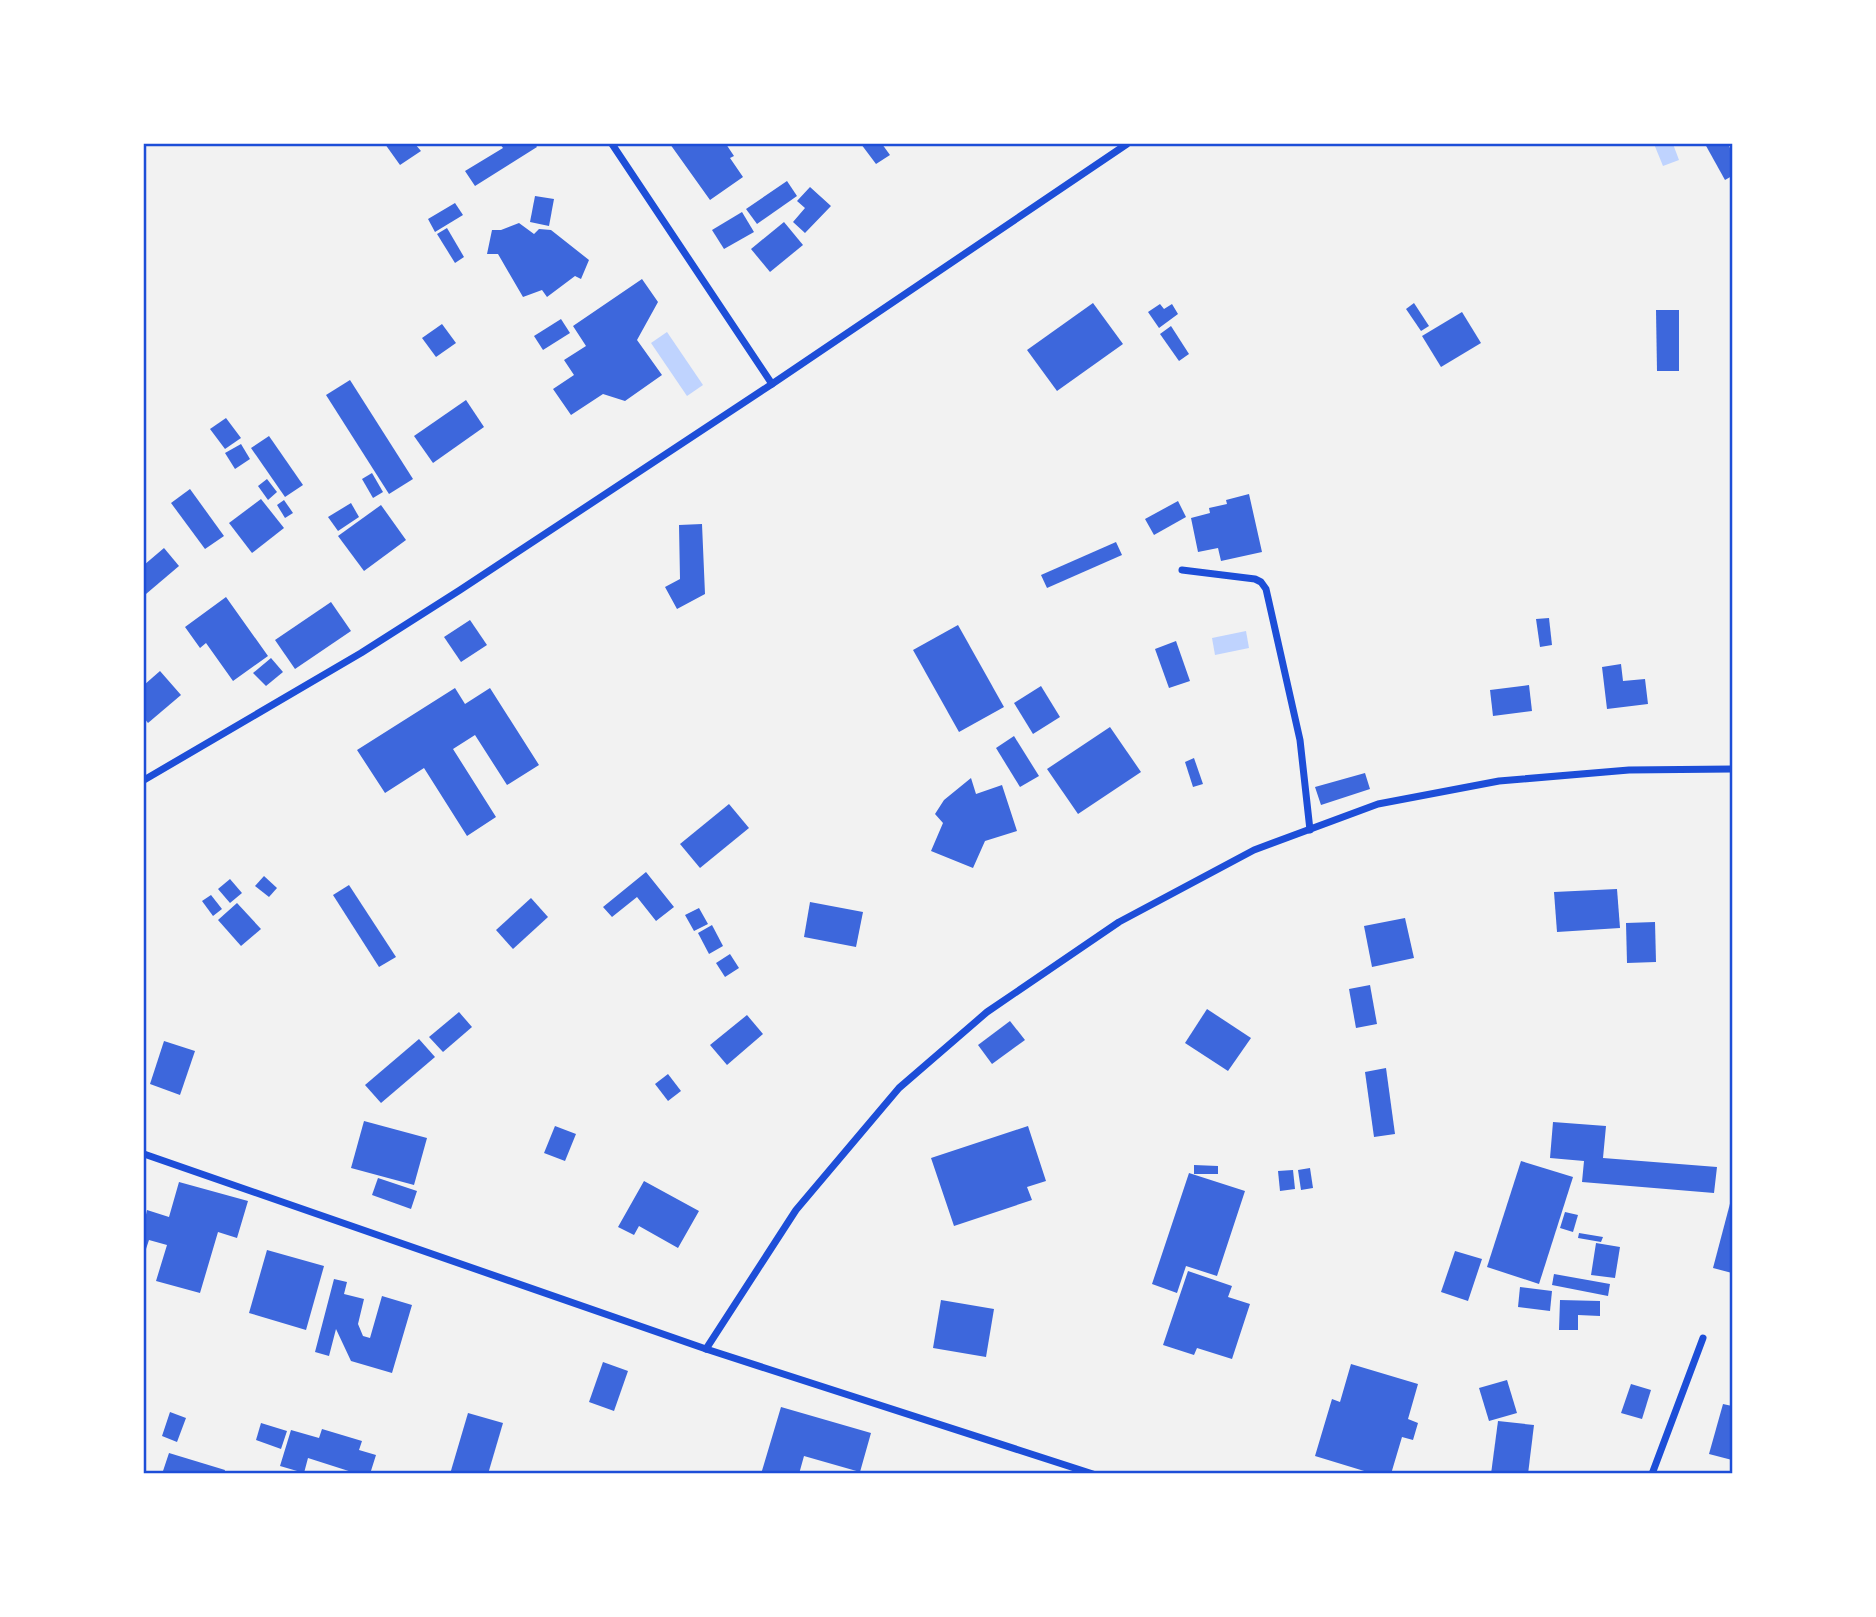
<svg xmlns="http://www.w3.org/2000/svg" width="1876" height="1617" viewBox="0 0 1876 1617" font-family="Signika,sans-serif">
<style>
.water{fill:#bfd3fe}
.building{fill:#3d67dc}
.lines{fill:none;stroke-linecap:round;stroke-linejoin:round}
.minor{stroke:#1d4ed8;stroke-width:7}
.neatline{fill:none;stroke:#1d4ed8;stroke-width:2.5}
</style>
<rect width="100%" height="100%" fill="#f2f2f2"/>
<g class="water">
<path d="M1654 144H1673L1679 160 1663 166Z"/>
<path d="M667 332 703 385 687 396 651 343Z"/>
<path d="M1246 631 1249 648 1215 655 1212 638Z"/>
</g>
<g class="building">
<path d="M385 144H415L421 151 400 165Z"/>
<path d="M500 144H535L537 147 475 186 465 171 503 148Z"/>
<path d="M670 144H726L734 156 730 158 743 177 710 200Z"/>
<path d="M861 144H882L890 155 876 164Z"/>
<path d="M1705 144H1728L1732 152V176L1725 180Z"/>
<path d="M787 181 797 196 757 224 746 209Z"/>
<path d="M810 187 831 206 805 233 793 222 805 208 797 201Z"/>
<path d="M535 196 554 199 549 226 530 222Z"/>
<path d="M455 203 463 215 435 232 428 219Z"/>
<path d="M742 212 754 232 724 249 712 230Z"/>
<path d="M784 222 803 245 770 272 751 249Z"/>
<path d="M519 223 534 234 539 229 551 230 589 260 581 279 575 276 547 297 542 290 523 297 498 254H487L492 230H501Z"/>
<path d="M447 228 464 257 455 263 437 234Z"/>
<path d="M642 279 658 302 637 340 662 375 625 401 603 394 571 415 553 389 574 375 564 360 586 346 573 326Z"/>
<path d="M1093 303 1123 344 1057 391 1027 350Z"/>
<path d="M1414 303 1429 326 1421 331 1406 309Z"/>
<path d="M1160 304 1164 309 1172 304 1178 314 1159 328 1148 312Z"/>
<path d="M1656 310H1679V371H1657Z"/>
<path d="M1462 312 1481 343 1441 367 1422 336Z"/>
<path d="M561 319 570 333 543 350 534 336Z"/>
<path d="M442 324 456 343 436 357 422 338Z"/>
<path d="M1171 326 1189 354 1179 361 1160 334Z"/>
<path d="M350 380 413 479 389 494 326 395Z"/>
<path d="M466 400 484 427 433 463 414 436Z"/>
<path d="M226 418 241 438 225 449 210 429Z"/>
<path d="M269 436 303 485 285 497 251 448Z"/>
<path d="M241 444 250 459 235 469 225 453Z"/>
<path d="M372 473 383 492 373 498 362 479Z"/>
<path d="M267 479 277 492 268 500 258 486Z"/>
<path d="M190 489 224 536 205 549 171 503Z"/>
<path d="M1249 494 1262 552 1221 561 1218 548 1198 552 1191 518 1210 513 1209 508 1227 504 1226 500Z"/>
<path d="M261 499 284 528 252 553 229 523Z"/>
<path d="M284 500 293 513 285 518 277 505Z"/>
<path d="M1178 501 1186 517 1154 535 1145 519Z"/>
<path d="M351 503 359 517 338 531 328 517Z"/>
<path d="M381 505 406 540 364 571 338 536Z"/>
<path d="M702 524 705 594 677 609 665 587 680 579 679 525Z"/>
<path d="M1116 542 1122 555 1047 588 1041 575Z"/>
<path d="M164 548 179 566 146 594 144 591V565Z"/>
<path d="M226 597 268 656 233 681 206 643 200 648 185 627Z"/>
<path d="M331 602 351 631 295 669 275 640Z"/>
<path d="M1549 618 1552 645 1540 647 1536 619Z"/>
<path d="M470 620 487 645 461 662 444 637Z"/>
<path d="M958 625 1004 707 959 732 913 650Z"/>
<path d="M1176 641 1190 681 1169 688 1155 649Z"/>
<path d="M271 658 283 672 266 686 253 673Z"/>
<path d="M1621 664 1623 681 1645 679 1648 704 1607 709 1602 667Z"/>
<path d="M160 671 181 695 148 723 144 718V685Z"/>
<path d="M1529 685 1532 711 1493 716 1490 690Z"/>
<path d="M1041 686 1060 717 1033 734 1014 703Z"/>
<path d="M455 688 465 704 490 688 539 765 507 785 475 735 453 749 496 817 467 836 424 768 385 793 357 750Z"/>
<path d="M1110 727 1141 772 1078 814 1047 769Z"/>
<path d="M1014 736 1039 776 1020 787 996 748Z"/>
<path d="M1194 758 1203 784 1193 787 1185 762Z"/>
<path d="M1365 773 1370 789 1321 805 1315 787Z"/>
<path d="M971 778 976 794 1002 785 1017 831 985 841 973 868 931 851 943 823 935 814 944 800Z"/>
<path d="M729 804 749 828 700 868 680 844Z"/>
<path d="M646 872 674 907 656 921 637 897 612 917 603 907Z"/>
<path d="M264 876 277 888 269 897 255 886Z"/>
<path d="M230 879 242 893 230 903 218 889Z"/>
<path d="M349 885 396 957 379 967 333 895Z"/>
<path d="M1617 889 1620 928 1557 932 1554 892Z"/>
<path d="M211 895 222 909 213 916 202 901Z"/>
<path d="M531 898 548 917 513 949 496 930Z"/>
<path d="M810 902 863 912 856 947 804 937Z"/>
<path d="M237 903 261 929 241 946 218 920Z"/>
<path d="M699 908 708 924 694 931 685 915Z"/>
<path d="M1405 918 1414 958 1372 967 1364 926Z"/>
<path d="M1655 922 1656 962 1627 963 1626 923Z"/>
<path d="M712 925 723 946 709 954 698 933Z"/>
<path d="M730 954 739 968 725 977 716 963Z"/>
<path d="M1370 985 1377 1024 1356 1028 1349 989Z"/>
<path d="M1207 1009 1251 1038 1228 1071 1185 1043Z"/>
<path d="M459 1012 472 1027 443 1052 429 1037Z"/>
<path d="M747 1015 763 1034 727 1065 710 1045Z"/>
<path d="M1010 1021 1025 1040 992 1064 978 1045Z"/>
<path d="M419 1039 435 1057 381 1103 365 1085Z"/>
<path d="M164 1041 195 1051 180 1095 150 1084Z"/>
<path d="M1386 1068 1395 1134 1374 1137 1365 1072Z"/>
<path d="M668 1074 681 1091 668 1101 655 1084Z"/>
<path d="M364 1121 427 1138 414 1185 351 1168Z"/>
<path d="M1553 1122 1606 1126 1603 1158 1717 1167 1714 1193 1582 1182 1584 1161 1550 1158Z"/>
<path d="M555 1126 576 1134 565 1161 544 1153Z"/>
<path d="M1028 1126 1046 1181 1027 1187 1032 1200 954 1226 931 1158Z"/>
<path d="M1521 1161 1573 1177 1539 1284 1487 1267Z"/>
<path d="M1194 1165 1218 1166V1174H1194Z"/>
<path d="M1310 1168 1313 1188 1301 1190 1298 1170Z"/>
<path d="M1293 1170 1295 1189 1280 1191 1278 1171Z"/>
<path d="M1189 1173 1245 1191 1217 1276 1186 1266 1177 1293 1152 1284Z"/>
<path d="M378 1178 417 1191 411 1209 372 1195Z"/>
<path d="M644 1181 699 1211 678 1248 639 1226 634 1235 618 1227Z"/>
<path d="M179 1182 248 1201 237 1238 218 1232 200 1293 156 1281 167 1245 149 1240 144 1255V1224L147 1210 169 1217Z"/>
<path d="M1732 1196V1273L1713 1268Z"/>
<path d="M1565 1212 1578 1215 1573 1232 1560 1228Z"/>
<path d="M1579 1233 1603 1237 1601 1242 1578 1238Z"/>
<path d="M1596 1243 1620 1247 1615 1278 1591 1275Z"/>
<path d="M267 1250 324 1266 306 1330 249 1313Z"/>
<path d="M1455 1251 1482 1259 1468 1301 1441 1292Z"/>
<path d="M1188 1271 1232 1286 1228 1297 1250 1304 1232 1359 1197 1348 1194 1355 1163 1345Z"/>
<path d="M1554 1274 1610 1284 1608 1296 1552 1285Z"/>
<path d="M334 1279 347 1282 344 1294 364 1299 358 1324 363 1336 370 1338 382 1296 412 1305 392 1373 351 1361 336 1329 329 1356 315 1352Z"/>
<path d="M1520 1287 1552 1291 1550 1311 1518 1307Z"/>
<path d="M941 1300 994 1309 986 1357 933 1348Z"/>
<path d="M1560 1300 1600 1301V1316L1578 1315V1330H1559Z"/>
<path d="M603 1362 628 1371 614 1411 589 1402Z"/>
<path d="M1351 1364 1418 1384 1408 1419 1418 1423 1413 1440 1402 1437 1391 1474H1374L1315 1456 1332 1399 1340 1402Z"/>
<path d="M1507 1380 1517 1413 1489 1421 1479 1388Z"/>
<path d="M1631 1384 1651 1390 1642 1419 1621 1413Z"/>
<path d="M1723 1404 1732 1406V1460L1709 1454Z"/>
<path d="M781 1407 871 1433 860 1472 804 1456 799 1474H761Z"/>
<path d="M170 1412 186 1418 177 1442 162 1436Z"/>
<path d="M468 1413 503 1423 488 1474H450Z"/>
<path d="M1498 1421 1534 1425 1528 1474H1491Z"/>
<path d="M261 1423 287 1431 281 1449 256 1440Z"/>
<path d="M322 1429 362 1441 359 1450 376 1455 370 1474H358L308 1458 304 1473 280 1466 291 1430 319 1438Z"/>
<path d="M169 1453 225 1470 224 1474H162Z"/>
</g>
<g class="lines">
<g class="minor">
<path d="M612 144 772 384"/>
<path d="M1182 570 1255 579 1261 582 1266 589 1300 740 1310 830"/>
<path d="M144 780 361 653 460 590 772 384 1127 144"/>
<path d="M144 1154 706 1349 1093 1474"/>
<path d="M706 1349 796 1210 899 1088 987 1012 1119 922 1254 850 1378 804 1499 781 1629 770 1732 769"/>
<path d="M1652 1474 1703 1338"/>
</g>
</g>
<rect width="1876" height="1617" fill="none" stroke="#ffffff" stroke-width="290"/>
<rect x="145" y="145" width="1586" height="1327" class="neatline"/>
</svg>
